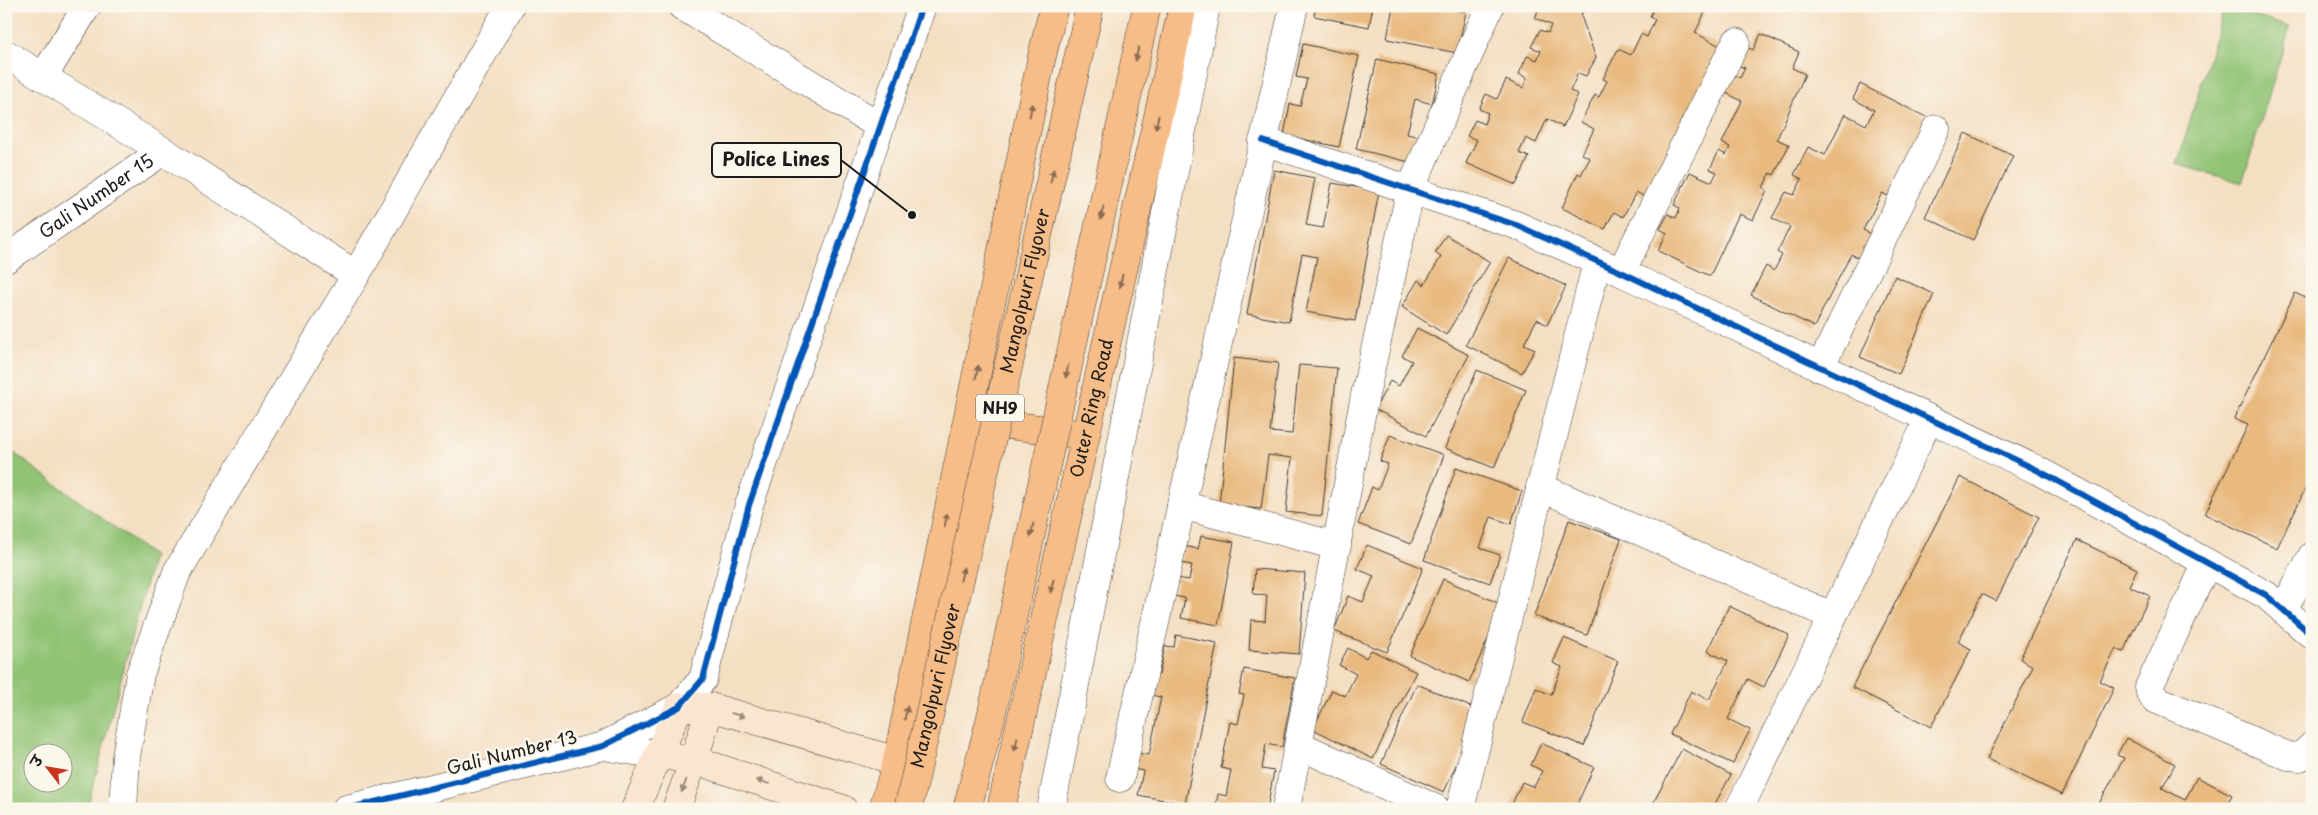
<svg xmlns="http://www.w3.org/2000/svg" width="2318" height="815" viewBox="0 0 2318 815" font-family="'Playpen Sans','Playpen Sans Deva',sans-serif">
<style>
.green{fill:#91c374;stroke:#567048;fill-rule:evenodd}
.building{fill:#e9ba80}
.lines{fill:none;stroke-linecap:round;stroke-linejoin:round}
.minor-casing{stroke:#3c3935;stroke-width:29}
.secondary-casing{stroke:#3c3935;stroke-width:29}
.primary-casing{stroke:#3c3935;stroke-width:29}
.minor{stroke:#fff;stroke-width:28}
.secondary{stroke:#fce5cf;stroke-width:28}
.primary{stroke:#f7bd88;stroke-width:28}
.trunk-bridge-casing{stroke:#3c3935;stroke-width:29;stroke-linecap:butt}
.trunk-bridge{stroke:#f7bd88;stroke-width:28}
.cycleway-casing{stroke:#fbf7ec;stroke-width:9}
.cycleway{stroke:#0057b8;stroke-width:6}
.oneway{fill:#8a6c52}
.oneway2{fill:#978b7e}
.labels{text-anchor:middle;stroke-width:5;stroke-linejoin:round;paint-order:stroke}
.shield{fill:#fbf7ec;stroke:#5f5e5a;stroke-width:1}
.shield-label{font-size:16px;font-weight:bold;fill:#1c1c1c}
.street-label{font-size:18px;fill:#1c1c1c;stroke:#fbf7ec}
.leader{fill:none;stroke:#1c1c1c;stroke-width:2}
.callout-dot{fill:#1c1c1c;stroke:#fbf7ec;stroke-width:2}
.callout{fill:#fbf7ec;stroke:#1c1c1c;stroke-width:2}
.callout-label{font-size:19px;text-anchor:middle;font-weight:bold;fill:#1c1c1c}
</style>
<rect width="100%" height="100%" fill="#fbf7ec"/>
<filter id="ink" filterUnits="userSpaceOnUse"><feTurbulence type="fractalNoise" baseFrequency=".02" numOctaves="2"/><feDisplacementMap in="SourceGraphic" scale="10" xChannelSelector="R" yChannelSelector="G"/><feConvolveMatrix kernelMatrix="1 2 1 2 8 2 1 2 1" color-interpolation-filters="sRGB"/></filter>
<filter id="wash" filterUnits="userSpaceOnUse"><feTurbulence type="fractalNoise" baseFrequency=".0096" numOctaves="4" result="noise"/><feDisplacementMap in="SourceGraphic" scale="20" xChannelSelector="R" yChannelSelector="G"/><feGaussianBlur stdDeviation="1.12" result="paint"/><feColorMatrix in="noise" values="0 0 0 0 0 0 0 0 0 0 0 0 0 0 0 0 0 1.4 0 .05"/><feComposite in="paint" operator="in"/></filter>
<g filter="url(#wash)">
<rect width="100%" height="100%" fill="#f4dfc3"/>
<g class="green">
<path d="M2224 7 2290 27 2242 183 2177 164Z"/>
<path d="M6 447 153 556 87 809H6ZM32 752H62V782H32Z"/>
</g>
<g id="blocks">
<g class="building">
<path d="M1316 6H1373L1369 27 1314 16Z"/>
<path d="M1393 6H1451L1450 9 1466 12 1457 53 1387 39Z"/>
<path d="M1540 6 1584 8 1581 16 1596 58 1586 76 1578 73 1570 91 1578 94 1563 127 1547 119 1536 143 1526 138 1519 153 1529 157 1516 185 1466 163 1477 140 1467 136 1475 120 1484 124 1488 113 1479 109 1486 94 1497 99 1506 80 1523 88 1527 78 1519 74 1527 56 1537 60 1541 51 1531 47 1540 30 1548 33 1551 25 1535 18Z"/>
<path d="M1655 6H1708L1695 33 1724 48 1649 199 1636 192 1623 217 1614 212 1605 229 1562 208 1578 173 1581 175 1590 158 1582 154 1594 129 1581 122 1595 95 1599 97 1607 81 1603 79 1618 49 1631 55 1641 34 1647 37 1655 19 1650 16Z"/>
<path d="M1761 34 1799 52 1792 68 1805 74 1777 139 1789 145 1774 175 1770 173 1763 188 1767 190 1753 220 1739 214 1710 276 1658 251 1667 233 1660 229 1668 214 1676 218 1680 208 1674 205 1690 172 1712 182 1717 172 1710 169 1719 151 1726 155 1730 147 1722 143 1742 101 1724 92 1732 74 1740 78 1745 68 1735 64 1743 46 1753 50Z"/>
<path d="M1303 44 1359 56 1339 147 1284 135 1290 104 1300 106 1307 79 1296 77Z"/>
<path d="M1377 59 1439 74 1432 104 1415 99 1407 134 1424 138 1418 164 1356 149Z"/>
<path d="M1860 84 1928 118 1888 196 1882 193 1863 230 1875 236 1863 260 1851 254 1814 327 1751 295 1766 266 1774 271 1782 255 1777 252 1790 227 1772 218 1786 192 1794 195 1802 179 1794 175 1808 147 1825 155 1845 114 1866 125 1874 110 1853 99Z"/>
<path d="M1965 133 2013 156 1973 240 1925 217Z"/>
<path d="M1274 170 1315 178 1306 225 1323 228 1332 183 1379 191 1355 321 1306 312 1317 257 1302 254 1289 322 1247 314Z"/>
<path d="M1446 235 1490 262 1446 335 1402 307 1418 280 1424 285 1441 257 1435 253Z"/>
<path d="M1509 258 1566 286 1547 325 1537 319 1524 344 1535 349 1522 373 1466 345Z"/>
<path d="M1895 276 1934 294 1899 374 1860 357Z"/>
<path d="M2295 293 2312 301V475L2277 548 2205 514 2248 425 2234 419Z"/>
<path d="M1417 328 1469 355 1426 436 1375 409 1390 381 1399 386 1412 361 1402 356Z"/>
<path d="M1234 358 1278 363 1270 432 1292 434 1299 365 1337 368 1322 516 1286 512 1292 458 1268 455 1261 509 1219 505Z"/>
<path d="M1477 370 1526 390 1494 468 1445 448Z"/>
<path d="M1390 435 1444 455 1411 544 1358 524 1372 487 1378 490 1388 464 1380 461Z"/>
<path d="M1456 468 1522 491 1511 524 1491 517 1480 548 1500 555 1490 583 1424 560Z"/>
<path d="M1960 477 2039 517 1996 601 1982 594 1958 642 1971 649 1931 727 1852 687Z"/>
<path d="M1569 520 1621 539 1587 635 1534 616Z"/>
<path d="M1201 536 1234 542 1218 625 1181 618 1185 598 1174 596 1177 578 1189 580 1192 565 1180 563 1184 546 1198 549Z"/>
<path d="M2077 540 2137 569 2129 586 2150 596 2123 652 2116 648 2100 681 2114 688 2062 795 1987 759 2033 666 2020 659Z"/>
<path d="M1367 545 1423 568 1387 652 1334 631 1348 596 1363 602 1374 576 1357 569Z"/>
<path d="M1255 569 1305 573 1299 654 1249 650 1251 620 1265 621 1267 595 1253 594Z"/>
<path d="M1443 579 1503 605 1469 682 1410 656Z"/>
<path d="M1729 606 1789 635 1764 687 1748 679 1728 719 1750 730 1733 764 1670 734 1691 691 1709 700 1728 661 1707 651Z"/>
<path d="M1176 635 1217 643 1185 804 1138 795 1143 771 1133 769 1136 753 1149 755 1161 697 1145 694 1150 673 1159 675 1165 646 1174 647Z"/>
<path d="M1564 638 1618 661 1584 746 1523 722 1536 688 1551 695 1562 667 1553 663Z"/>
<path d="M1348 648 1366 658 1371 650 1416 672 1373 759 1313 729 1332 690 1345 696 1356 674 1339 665Z"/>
<path d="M1244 669 1295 678 1282 747 1266 744 1262 769 1274 771 1267 809H1215L1218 794 1226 796 1231 770 1221 768 1230 722 1238 724 1244 695 1239 694Z"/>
<path d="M1417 684 1480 711 1444 792 1381 764Z"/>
<path d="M2126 738 2175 764 2162 788 2185 800 2197 777 2232 795 2224 809H2096L2124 758 2117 755Z"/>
<path d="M1541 743 1594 767 1575 809H1510L1522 782 1534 787 1542 771 1531 765Z"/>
<path d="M1682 749 1731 775 1712 809 1698 807 1697 809H1650Z"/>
</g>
</g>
</g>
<g filter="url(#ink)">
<use href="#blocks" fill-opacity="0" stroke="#3c3935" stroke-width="1"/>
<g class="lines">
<g class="minor-casing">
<g id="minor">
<path d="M682 6 880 126"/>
<path d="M6 54 163 151 356 275 177 572 140 674 126 757 123 809"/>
<path d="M43 77 87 6"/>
<path d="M1263 141 1516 225 1621 272 2037 470 2266 595 2312 635"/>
<path id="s1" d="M6 259 163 151"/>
<path d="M1621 272 1736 42"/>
<path d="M356 275 510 6"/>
<path d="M1820 368 1936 129"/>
<path d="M1540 487 1832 616"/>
<path d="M1181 505 1337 546"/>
<path d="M2207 563 2149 687 2150 693 2155 699 2288 756 2300 757 2312 746"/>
<path d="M2283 610 2312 556"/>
<path d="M1299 745 1436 809"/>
<path d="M603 746 660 755"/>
<path d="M1120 778 1294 6"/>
<path d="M346 809 603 746 679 707 703 679 749 505 922 6"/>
<path d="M1051 809 1206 6"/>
<path d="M1286 809 1365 395 1411 188 1490 6"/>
<path d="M1460 809 1597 262"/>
<path d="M1739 809 1929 419"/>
</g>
</g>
<g class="secondary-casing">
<g id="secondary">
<path d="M660 755 694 760 843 809"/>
<path d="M635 809 679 707H710L897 761"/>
<path d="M676 809 694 760 710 707"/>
</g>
</g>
<g class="primary-casing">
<g id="primary">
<path d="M971 420 1077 434"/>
<path d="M883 809 897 761 1042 56 1054 6"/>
<path id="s2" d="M1001 809 1183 6"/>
</g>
</g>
<use href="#minor" class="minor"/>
<use href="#secondary" class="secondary"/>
<use href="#primary" class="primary"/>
<g class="trunk-bridge-casing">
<g id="trunk-bridge">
<path id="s3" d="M908 809 1090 6"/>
<path d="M967 809 990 721 1147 6"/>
</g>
</g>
<use href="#trunk-bridge" class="trunk-bridge"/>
<g class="cycleway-casing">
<g id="cycleway">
<path d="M1263 141 1516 225 1621 272 2037 470 2266 595 2312 635"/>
<path d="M346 809 603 746 679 707 703 679 749 505 922 6"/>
</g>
</g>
<use href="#cycleway" class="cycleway"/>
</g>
<defs><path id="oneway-solid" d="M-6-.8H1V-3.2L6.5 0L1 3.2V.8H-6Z" transform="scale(1.25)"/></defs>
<g class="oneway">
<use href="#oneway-solid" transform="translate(1137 54) rotate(102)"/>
<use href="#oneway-solid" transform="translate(1031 110) rotate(-78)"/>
<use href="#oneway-solid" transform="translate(1157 122) rotate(103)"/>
<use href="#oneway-solid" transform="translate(1052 176) rotate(-77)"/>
<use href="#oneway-solid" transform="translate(1102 213) rotate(102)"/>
<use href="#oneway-solid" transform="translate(1121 281) rotate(103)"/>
<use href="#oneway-solid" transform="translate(1067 371) rotate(102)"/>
<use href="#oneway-solid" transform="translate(977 372) rotate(-78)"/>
<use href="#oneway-solid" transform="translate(946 520) rotate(-78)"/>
<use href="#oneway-solid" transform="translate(1032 530) rotate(102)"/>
<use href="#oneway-solid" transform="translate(962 574) rotate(-77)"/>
<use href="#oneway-solid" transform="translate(1052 586) rotate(103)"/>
<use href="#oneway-solid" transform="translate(906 713) rotate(-78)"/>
<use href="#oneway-solid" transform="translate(1016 744) rotate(103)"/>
</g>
<g class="oneway2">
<use href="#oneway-solid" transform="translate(738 715) rotate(16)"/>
<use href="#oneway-solid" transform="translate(763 782) rotate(-162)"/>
<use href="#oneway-solid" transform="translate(684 786) rotate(111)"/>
</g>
</g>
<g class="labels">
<rect class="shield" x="976" y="394.5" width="48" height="27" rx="4"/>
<g class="shield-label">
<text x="1000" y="414">NH9</text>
</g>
<g class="street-label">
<text dy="6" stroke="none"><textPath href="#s1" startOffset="110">Gali Number 15</textPath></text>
<text dy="6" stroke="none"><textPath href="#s3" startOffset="531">Mangolpuri Flyover</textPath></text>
<text dy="6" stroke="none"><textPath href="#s2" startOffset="411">Outer Ring Road</textPath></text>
<text dy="6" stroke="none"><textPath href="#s3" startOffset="126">Mangolpuri Flyover</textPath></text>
<text transform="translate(512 753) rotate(-14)" y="6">Gali Number 13</text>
</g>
</g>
<path class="leader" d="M912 215L841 160"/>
<circle class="callout-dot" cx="912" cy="215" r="5"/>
<rect class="callout" x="712" y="143" width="129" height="34" rx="5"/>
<g class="callout-label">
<text x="776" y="166">Police Lines</text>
</g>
<rect width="2318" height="815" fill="none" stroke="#fbf7ec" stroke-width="25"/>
<g transform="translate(48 768) rotate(301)"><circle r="24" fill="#fbf7ec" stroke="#a29f99"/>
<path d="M0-4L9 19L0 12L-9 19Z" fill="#c8321e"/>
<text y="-8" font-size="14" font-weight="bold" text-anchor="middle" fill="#1c1c1c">उ</text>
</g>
</svg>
